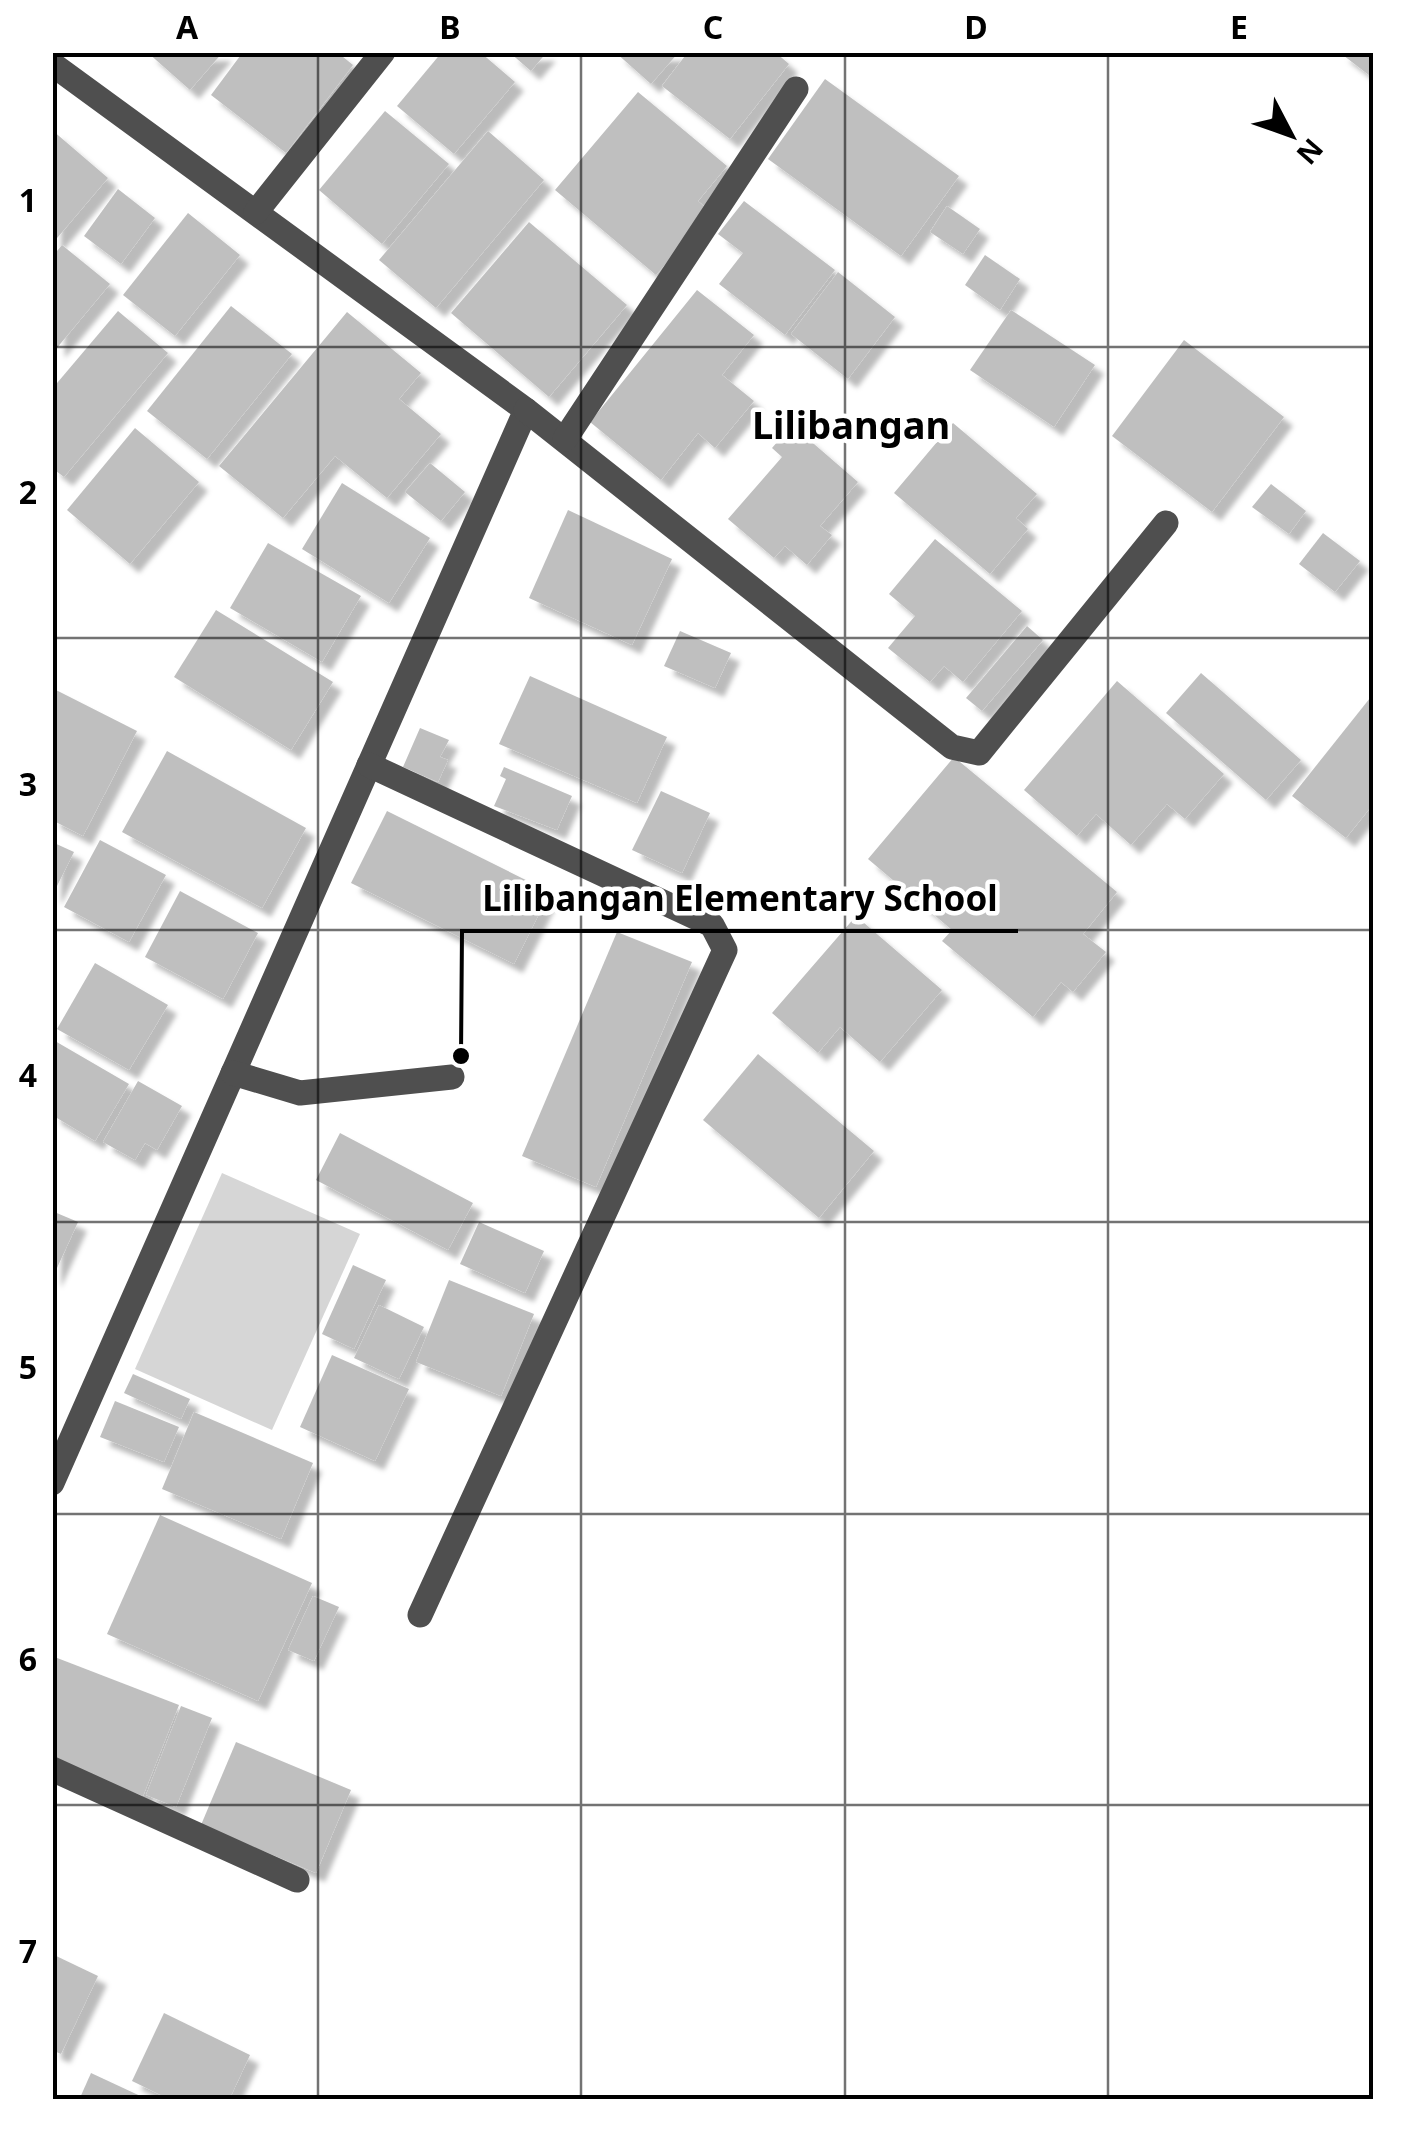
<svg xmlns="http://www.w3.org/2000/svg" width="1426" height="2152" viewBox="0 0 1426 2152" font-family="'Noto Sans',sans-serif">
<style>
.green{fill:#d6d6d6}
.building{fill:#bfbfbf;filter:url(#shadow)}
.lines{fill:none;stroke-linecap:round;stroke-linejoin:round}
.minor{stroke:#4f4f4f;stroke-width:25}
.grid{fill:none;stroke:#000;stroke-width:2.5;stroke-opacity:0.55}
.labels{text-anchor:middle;stroke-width:9;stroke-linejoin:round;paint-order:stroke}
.quarter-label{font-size:38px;font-weight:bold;fill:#000;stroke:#fff}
.leader{fill:none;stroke:#000;stroke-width:4}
.callout-dot{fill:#000;stroke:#fff;stroke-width:4}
.callout-label{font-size:35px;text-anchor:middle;font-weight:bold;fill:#000;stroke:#fff;stroke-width:9;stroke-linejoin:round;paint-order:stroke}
.neatline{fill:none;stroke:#000;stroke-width:4}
.grid-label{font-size:32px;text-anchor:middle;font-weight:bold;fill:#000}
</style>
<defs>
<filter id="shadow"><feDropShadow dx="9" dy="9" stdDeviation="2.5" flood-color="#0004"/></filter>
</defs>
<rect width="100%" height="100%" fill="#fff"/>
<path class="green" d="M222 1173 360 1234 272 1430 135 1369Z"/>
<g class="building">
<path d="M147 52H223L190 90Z"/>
<path d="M243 52H337L353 65 286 153 211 95Z"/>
<path d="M442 52H480L515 82 454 154 397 106Z"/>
<path d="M509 52H547L531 71Z"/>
<path d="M615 52H679L651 84Z"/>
<path d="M688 52H775L789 64 730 139 662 86Z"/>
<path d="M1339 52H1374V79Z"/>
<path d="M825 79 959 176 901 256 768 159Z"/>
<path d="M638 92 727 166 698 201 710 212 656 275 555 190Z"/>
<path d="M385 111 449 164 382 244 319 190Z"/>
<path d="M52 130 108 178 52 244Z"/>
<path d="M488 131 544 180 436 308 379 260Z"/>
<path d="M118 189 155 218 121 264 84 236Z"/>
<path d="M744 201 835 270 785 335 719 284 743 253 718 234Z"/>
<path d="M947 206 980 229 963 254 930 232Z"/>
<path d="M188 213 240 255 175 336 123 295Z"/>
<path d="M529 222 627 305 549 397 451 313Z"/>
<path d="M62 245 110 284 56 349 52 257Z"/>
<path d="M985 255 1020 279 1000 310 965 285Z"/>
<path d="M838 272 895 317 848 379 791 334Z"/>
<path d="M697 290 754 335 722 375 754 401 715 448 698 433 661 480 590 422Z"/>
<path d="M231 306 292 354 207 459 147 411Z"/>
<path d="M1011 310 1095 365 1054 427 970 370Z"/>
<path d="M118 311 168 353 64 477 52 468V389Z"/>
<path d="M347 312 421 373 399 399 441 434 387 498 335 456 283 518 219 466Z"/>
<path d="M1184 340 1284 417 1212 512 1112 436Z"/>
<path d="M953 423 1037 494 1016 518 1028 529 990 574 894 493Z"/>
<path d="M792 425 858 482 820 526 832 535 807 565 785 546 774 558 728 519 782 457 772 448Z"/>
<path d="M135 428 199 482 130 564 67 510Z"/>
<path d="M430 463 465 492 441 521 405 492Z"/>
<path d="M342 483 430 538 389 603 302 549Z"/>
<path d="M1271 484 1306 511 1289 534 1252 507Z"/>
<path d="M568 510 672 559 632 645 529 598Z"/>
<path d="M1323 533 1360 561 1335 592 1299 564Z"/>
<path d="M935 539 1022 611 963 682 944 666 930 682 888 648 915 616 889 594Z"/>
<path d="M268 543 361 596 322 662 230 608Z"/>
<path d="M216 610 333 682 291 750 174 677Z"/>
<path d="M1027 626 1043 640 982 711 966 698Z"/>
<path d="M680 631 731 653 715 688 664 666Z"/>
<path d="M1201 673 1301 760 1266 800 1166 713Z"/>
<path d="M530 676 667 737 637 803 499 744Z"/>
<path d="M1117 681 1224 774 1185 819 1167 804 1131 845 1096 814 1077 836 1024 790Z"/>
<path d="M52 688 137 731 83 836 52 820Z"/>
<path d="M1374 693V803L1346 838 1292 796Z"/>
<path d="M420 728 449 740 440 757 448 760 438 782 403 767Z"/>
<path d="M167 751 306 828 262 908 122 832Z"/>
<path d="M954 757 1117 892 1083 934 1106 952 1073 992 1061 982 1033 1017 942 941 952 930 868 859Z"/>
<path d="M504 767 572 796 557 830 494 806 506 779 500 776Z"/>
<path d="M661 791 710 813 682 873 632 850Z"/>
<path d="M387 811 550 892 514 964 351 883Z"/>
<path d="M100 840 166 875 129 942 64 907Z"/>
<path d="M52 842 74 852 52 896Z"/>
<path d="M180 891 258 933 223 999 145 957Z"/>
<path d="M856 916 942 990 880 1062 840 1027 818 1053 772 1013Z"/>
<path d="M617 932 692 962 596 1187 522 1156Z"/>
<path d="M95 963 168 1005 129 1070 57 1029Z"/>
<path d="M55 1041 129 1084 95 1141 52 1115Z"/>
<path d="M758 1054 874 1151 819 1218 703 1120Z"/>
<path d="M138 1081 182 1106 157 1150 145 1143 135 1160 103 1142Z"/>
<path d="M340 1133 473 1203 448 1250 316 1180Z"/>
<path d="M52 1211 78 1222 52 1279Z"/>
<path d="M479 1222 544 1251 525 1293 460 1264Z"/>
<path d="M353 1265 386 1280 354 1349 322 1334Z"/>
<path d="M449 1280 534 1314 501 1396 416 1362Z"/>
<path d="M379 1305 424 1327 399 1379 354 1358Z"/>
<path d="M332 1355 409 1389 375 1461 300 1427Z"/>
<path d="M133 1374 190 1399 181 1419 124 1393Z"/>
<path d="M115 1401 179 1427 164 1462 100 1437Z"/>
<path d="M194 1412 313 1463 281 1539 162 1489Z"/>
<path d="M160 1515 312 1583 258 1701 107 1634Z"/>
<path d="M313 1596 339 1607 314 1661 288 1650Z"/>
<path d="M52 1656 179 1705 143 1796 52 1760Z"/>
<path d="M181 1706 212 1718 176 1807 146 1795Z"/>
<path d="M236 1742 351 1790 316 1873 201 1825Z"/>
<path d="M52 1954 98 1976 61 2054 52 2050Z"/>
<path d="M164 2013 250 2055 229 2100H171L132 2081Z"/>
<path d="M91 2073 149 2100H79Z"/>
</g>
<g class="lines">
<g class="minor">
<path d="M52 64 526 410 52 1483"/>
<path d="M256 212 383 52"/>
<path d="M526 410 952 747 979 753 1166 523"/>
<path d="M565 439 796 89"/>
<path d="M369 765 712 925 725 950 420 1615"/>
<path d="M233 1073 300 1093 452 1077"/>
<path d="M52 1769 297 1880"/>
</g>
</g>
<path class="grid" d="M318 52V2100M581 52V2100M845 52V2100M1108 52V2100M52 347H1374M52 638H1374M52 930H1374M52 1222H1374M52 1514H1374M52 1805H1374"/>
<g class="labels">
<g class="quarter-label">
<text x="851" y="439">Lilibangan</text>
</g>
</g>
<path class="leader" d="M461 1056L462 931H1018"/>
<circle class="callout-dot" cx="461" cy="1056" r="10"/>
<g class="callout-label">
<text x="740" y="911">Lilibangan Elementary School</text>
</g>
<rect width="1426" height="2152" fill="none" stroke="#ffffff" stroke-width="110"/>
<g transform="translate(1291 135) rotate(131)" stroke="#ffffff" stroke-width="8" paint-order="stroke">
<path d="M0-8L18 38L0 25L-18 38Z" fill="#000000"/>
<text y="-15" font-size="28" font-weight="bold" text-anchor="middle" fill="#000000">N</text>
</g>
<rect x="55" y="55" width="1316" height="2042" class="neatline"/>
<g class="grid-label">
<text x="187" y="39">A</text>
<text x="450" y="39">B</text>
<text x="713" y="39">C</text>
<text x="976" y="39">D</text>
<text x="1239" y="39">E</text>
<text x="28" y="212">1</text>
<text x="28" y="504">2</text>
<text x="28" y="796">3</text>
<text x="28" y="1087">4</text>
<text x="28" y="1379">5</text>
<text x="28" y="1671">6</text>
<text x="28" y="1963">7</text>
</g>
</svg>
